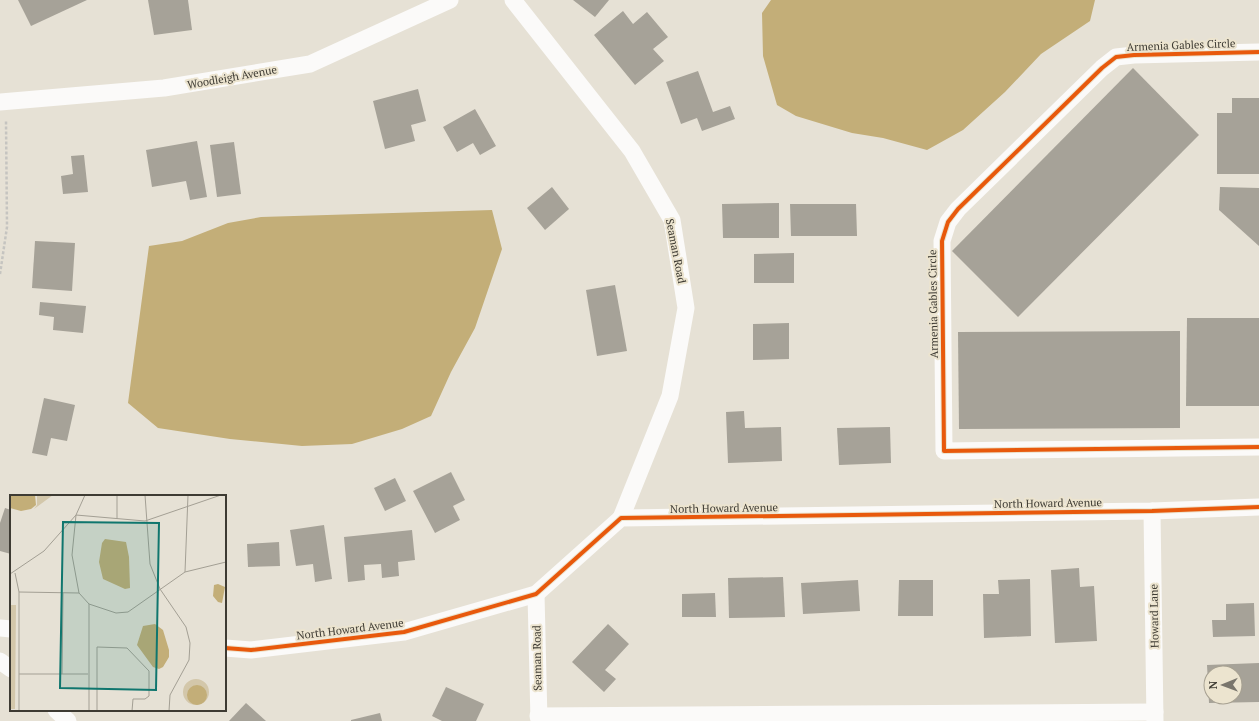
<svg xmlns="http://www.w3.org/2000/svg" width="1259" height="721" viewBox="0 0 1259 721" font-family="'PT Serif',serif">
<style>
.water{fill:#c3ae78}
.building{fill:#a6a298;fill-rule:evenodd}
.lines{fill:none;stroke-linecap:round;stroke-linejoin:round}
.path{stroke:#c5c4c0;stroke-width:2.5;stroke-dasharray:3 2;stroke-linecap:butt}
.street{stroke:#fbfaf9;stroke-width:17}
.cycleway-casing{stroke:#ece4cf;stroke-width:6}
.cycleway{stroke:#e8590c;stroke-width:4}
.labels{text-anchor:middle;stroke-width:4;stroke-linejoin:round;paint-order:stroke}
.street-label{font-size:11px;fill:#3e3b33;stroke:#ece4cf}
.inset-road{fill:none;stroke:#a39f94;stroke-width:1}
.view{fill:#0f766e;fill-opacity:0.15;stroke:#0f766e;stroke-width:2}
.inset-edge{fill:none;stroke:#3e3b33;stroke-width:2}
</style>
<rect width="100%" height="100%" fill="#e6e1d5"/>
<g class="water">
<path d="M771 0H1095L1090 21 1041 54 1005 92 963 130 927 150 883 138 852 133 796 116 777 105 763 56 762 13Z"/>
<path d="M492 210 502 249 475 328 451 372 431 416 402 429 352 444 302 446 230 439 158 428 128 403 149 246 182 241 228 223 261 217Z"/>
</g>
<g class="building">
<path d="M18 0H87L31 26Z"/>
<path d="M148 0H188L192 30 154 35Z"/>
<path d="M573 0H609L595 17Z"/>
<path d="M623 11 633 24 647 12 668 37 653 49 664 61 635 85 594 35Z"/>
<path d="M1133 68 1199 135 1018 317 952 251Z"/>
<path d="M698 71 713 112 730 106 735 119 702 131 697 118 681 124 666 82Z"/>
<path d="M418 89 426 121 411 125 415 141 385 149 373 101Z"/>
<path d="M1232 98H1259V174H1217V113H1232Z"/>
<path d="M475 109 496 146 480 155 473 143 457 152 443 127Z"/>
<path d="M197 141 207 197 190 200 186 181 152 187 146 150Z"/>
<path d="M234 142 241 194 217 197 210 145Z"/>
<path d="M84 155 88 192 63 194 61 176 73 174 71 156Z"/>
<path d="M552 187 569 209 545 230 527 208Z"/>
<path d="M1220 187 1259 188V246L1219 210Z"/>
<path d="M779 203V238H723L722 204Z"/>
<path d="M790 204H856L857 236H791Z"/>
<path d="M35 241 75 243 72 291 32 288Z"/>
<path d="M794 253V283H754V254Z"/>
<path d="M615 285 627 351 597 356 586 290Z"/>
<path d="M40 302 86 306 83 333 53 330 54 317 39 315Z"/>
<path d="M1187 318H1259V406H1186Z"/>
<path d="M789 323V359L753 360V324Z"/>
<path d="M1180 331V428L959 429 958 332Z"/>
<path d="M44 398 75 405 67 441 51 438 47 456 32 453Z"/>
<path d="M744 411 745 428 781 427 782 461 728 463 726 412Z"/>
<path d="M890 427 891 463 839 465 837 428Z"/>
<path d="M451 472 465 500 453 506 460 520 435 533 413 491Z"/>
<path d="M395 478 406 501 385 511 374 488Z"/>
<path d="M5 508 11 510V554L0 551V523Z"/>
<path d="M324 525 332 579 315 582 313 564 296 566 290 530Z"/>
<path d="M412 530 415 560 398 562 399 576 382 578 381 564 364 565 365 580 348 582 344 537Z"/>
<path d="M279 542 280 566 248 567 247 544Z"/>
<path d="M1079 568 1080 587 1094 586 1097 641 1055 643 1051 570Z"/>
<path d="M783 577 785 617 729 618 728 578Z"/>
<path d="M1030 579 1031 636 984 638 983 594H999L998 580Z"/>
<path d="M858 580 860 611 803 614 801 583Z"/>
<path d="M899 580H933V616H898Z"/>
<path d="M715 593 716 617H682V594Z"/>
<path d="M1254 603 1255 636 1213 637 1212 620H1226V604Z"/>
<path d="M608 624 629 644 605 670 616 679 604 692 572 662Z"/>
<path d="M1259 663V702L1209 703 1207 665ZM1211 673H1235V697H1211Z"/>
<path d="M446 687 484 704 476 721H442L432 716Z"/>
<path d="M246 703 266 721H229Z"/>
<path d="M380 713 382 721H351V720Z"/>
</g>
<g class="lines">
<path class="path" d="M0 274 7 227 6 120"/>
<g class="street">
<path d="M513 0 632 151 672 220 686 308 670 396 621 518"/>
<path d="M1259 52 1134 55 1116 57 1102 68 958 209 948 222 942 241 944 451 1259 447"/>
<path d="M0 102 164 88 310 64 450 0"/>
<path d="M1152 511 1155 721"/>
<path d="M536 594 539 721"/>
<path d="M0 628 11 629"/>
<path d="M225 648 251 650 404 632 536 594 621 518 1152 511 1259 507"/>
<path d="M0 661 11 669"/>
<path d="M56 710 68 721"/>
<path d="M538 716 1155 712"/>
</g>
<g class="cycleway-casing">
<g id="cycleway">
<path d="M1259 52 1134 55 1116 57 1102 68 958 209 948 222 942 241 944 451 1259 447"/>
<path d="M225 648 251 650 404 632 536 594 621 518 1152 511 1259 507"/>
</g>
</g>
<use href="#cycleway" class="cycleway"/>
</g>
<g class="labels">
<g class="street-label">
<text transform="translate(1181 45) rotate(-2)" y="4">Armenia Gables Circle</text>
<text transform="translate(232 77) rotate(-10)" y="4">Woodleigh Avenue</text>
<text transform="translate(676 251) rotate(79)" y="4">Seaman Road</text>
<text transform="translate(933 304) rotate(-91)" y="4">Armenia Gables Circle</text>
<text transform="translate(1048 503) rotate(-1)" y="4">North Howard Avenue</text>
<text transform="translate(724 508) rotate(-1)" y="4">North Howard Avenue</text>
<text transform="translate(1154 616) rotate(-91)" y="4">Howard Lane</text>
<text transform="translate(350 629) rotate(-7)" y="4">North Howard Avenue</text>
<text transform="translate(537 658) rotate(-91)" y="4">Seaman Road</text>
</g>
</g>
<g transform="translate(10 495)">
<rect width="216" height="216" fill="#e6e1d5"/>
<path d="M27 0H43L24 14 27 10ZM0 110H6L5 214H0ZM173 197a13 13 0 1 1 26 0a13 13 0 1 1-26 0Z" fill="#d3c7aa"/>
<path d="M25 0 26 10 21 14 11 16 0 13V0ZM95 44 116 47 119 62 120 93 115 94 93 84 89 67 92 48ZM208 89 215 92 212 108 208 107 203 101 204 90ZM145 129 153 135 159 155V162L153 172 149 174 143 172 127 150 133 131ZM177 200a10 10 0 1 1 20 0a10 10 0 1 1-20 0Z" fill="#c3ae78"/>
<path class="inset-road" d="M75 0 66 20 62 60 69 98 79 109V216M135 0 140 69 150 94 176 132 180 148 179 165 160 200 159 216M107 24V0M175 77 178 0M5 78 9 97V216M0 79 34 56 66 20 135 26 211 0M9 97 69 98M79 109 106 118 118 117 175 77 216 67M9 179H78M52 179 53 98M87 216V152L117 153 139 176V201L135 204H123L122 216"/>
<path class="view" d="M53 27 149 28 146 195 50 193Z"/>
<rect width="216" height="216" class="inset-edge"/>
</g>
<g transform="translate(1223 685) rotate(269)"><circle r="19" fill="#ece4cf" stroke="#a6a091"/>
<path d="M0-3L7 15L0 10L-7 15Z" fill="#79756c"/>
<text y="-6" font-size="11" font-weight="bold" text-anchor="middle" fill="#3e3b33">N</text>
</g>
</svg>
